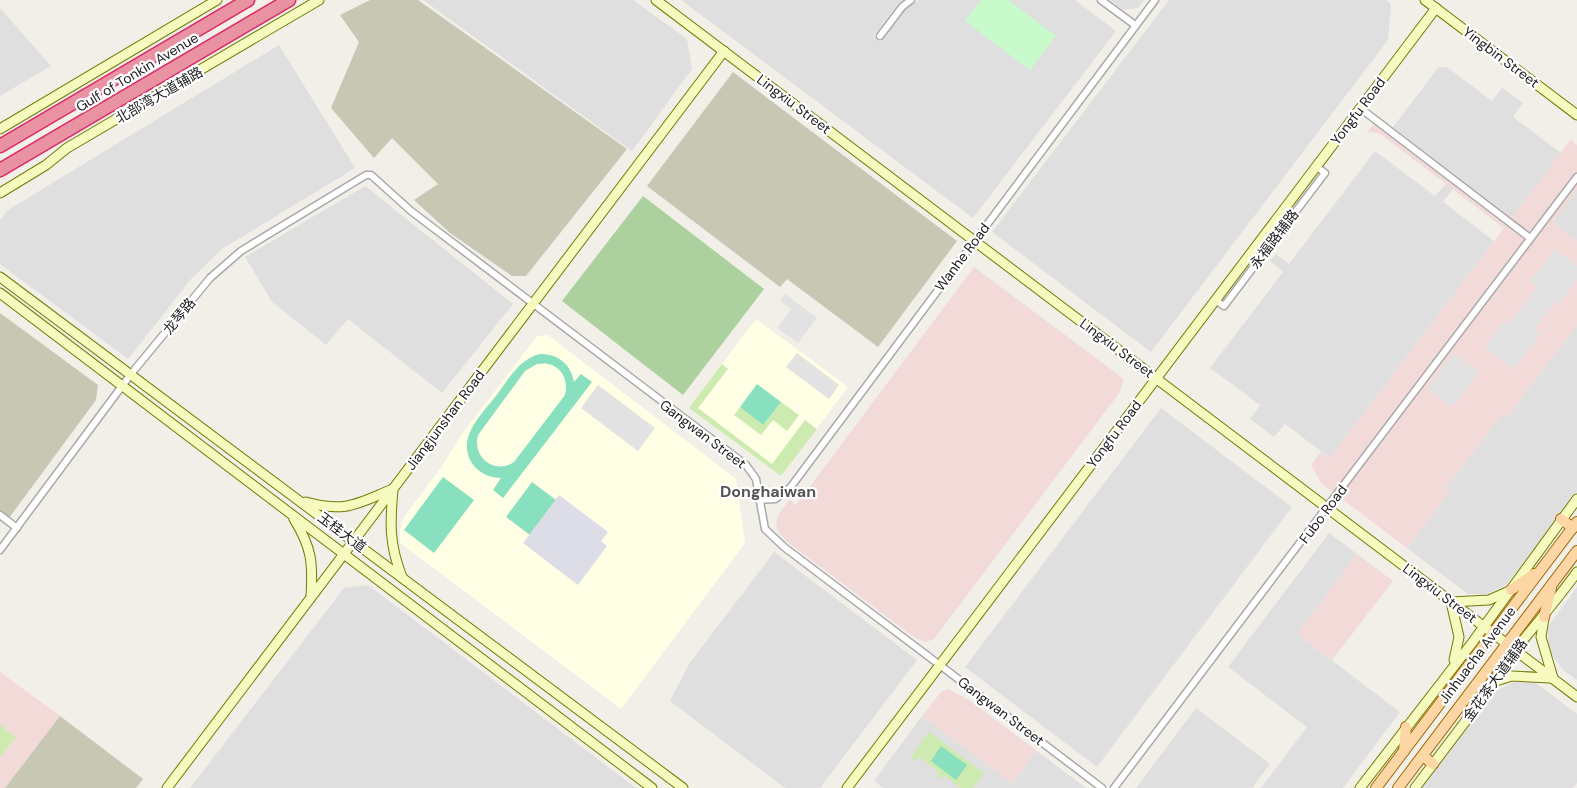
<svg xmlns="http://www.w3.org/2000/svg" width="1577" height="788" viewBox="0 0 1577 788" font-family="'DM Sans','Noto Sans SC',sans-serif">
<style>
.residential{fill:#e0dfdf}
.commercial{fill:#f2dad9}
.education{fill:#ffffe5}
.construction{fill:#c7c7b4}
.grass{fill:#cdebb0}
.forest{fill:#add19e}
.park{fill:#c8facc}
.pitch{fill:#88e0be;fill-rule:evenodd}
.parking{fill:#e2e2e2}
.plaza{fill:#dddde8}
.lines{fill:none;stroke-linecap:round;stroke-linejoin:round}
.street-casing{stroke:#a9a9a9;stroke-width:9}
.secondary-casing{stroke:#707d05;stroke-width:11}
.primary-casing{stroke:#a06b00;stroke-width:12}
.highway-casing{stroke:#dc2a67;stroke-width:15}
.street{stroke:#fff;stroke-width:6}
.secondary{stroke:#f7fabf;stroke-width:9}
.primary{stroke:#fcd6a4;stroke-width:10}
.highway{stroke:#e892a2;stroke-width:12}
.labels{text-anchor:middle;stroke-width:4.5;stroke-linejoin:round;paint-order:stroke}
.street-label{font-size:14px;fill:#222;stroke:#fff}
.quarter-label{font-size:16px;font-weight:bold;fill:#555;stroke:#fff}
</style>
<rect width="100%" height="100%" fill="#f2efe9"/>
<g class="residential">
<path d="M423 0H633L687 39 692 69 632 151Z"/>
<path d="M681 0H904L897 5 873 36 881 42 905 10 919 0H1075L1116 31 973 218Z"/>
<path d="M1110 0H1144L1138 8 1123 10Z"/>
<path d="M1169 0H1386L1391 4 1388 40 1151 352 992 232Z"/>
<path d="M0 8 51 66 0 96Z"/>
<path d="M279 45 355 168 222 249 191 279 128 359 0 264V220L8 210Z"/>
<path d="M1447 67 1492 101 1502 88 1523 103 1513 117 1561 153 1512 218 1393 127 1438 68Z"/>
<path d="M1375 151 1435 196 1446 184 1453 189 1443 202 1494 241 1330 458 1285 424 1274 437 1250 419 1260 405 1210 368 1283 272 1270 261 1276 254 1289 264Z"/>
<path d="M365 186 513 304 442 393 348 319 326 345 272 302 245 257Z"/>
<path d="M1577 190V241L1552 222Z"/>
<path d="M1577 325V491L1507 584 1487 594H1468L1407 548 1449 492 1445 489 1502 414 1507 417Z"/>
<path d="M1161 408 1292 507 1097 767 965 667Z"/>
<path d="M1329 533 1357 554 1297 634 1400 712 1343 788H1261L1307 727 1228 667Z"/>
<path d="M774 552 917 660 820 788H785L670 701 689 664Z"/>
<path d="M368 585 636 788H190L344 588Z"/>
<path d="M1577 587V680L1563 670 1548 649V627Z"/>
<path d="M1514 682 1536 683 1577 714V783L1573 788H1421L1494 692Z"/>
<path d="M1196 708 1270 764 1252 788H1136Z"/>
<path d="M922 716 1012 783 1037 751 1086 788H883L874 781Z"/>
</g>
<g class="commercial">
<path d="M1379 117 1512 218 1571 139 1577 145V190L1553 222 1577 241V325L1507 417 1502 414 1445 489 1449 492 1407 548 1321 483 1311 465 1321 452 1330 458 1504 228 1380 134 1370 132 1366 134Z"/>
<path d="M974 267 1124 379 1120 392 934 639 926 642 915 638 786 541 778 532 776 523 778 515 789 500 796 505Z"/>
<path d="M1357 554 1393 581 1332 660 1297 634Z"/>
<path d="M0 672 60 716 5 788H0Z"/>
<path d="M948 689 969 700 1037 751 1012 783 922 716 941 692Z"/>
</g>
<g class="education">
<path d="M756 319 848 387 781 476 689 408Z"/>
<path d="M548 335 736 479 745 543 621 709 400 543V529L404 517 440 469 462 434 537 336Z"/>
</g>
<g class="construction">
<path d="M370 0H418L627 149 526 276H512L450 233 414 200 438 184 392 138 374 158 331 108 359 42 340 15Z"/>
<path d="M733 72 957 241 878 347 787 279 780 287 647 186Z"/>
<path d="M0 313 98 385 96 400 9 518 0 511Z"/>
<path d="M60 716 143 779 136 788H5Z"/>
</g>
<g class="grass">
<path d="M722 364 728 369 698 408 772 464 805 420 817 429 781 476 689 408Z"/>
<path d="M781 402 799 415 787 431 773 420 761 435 734 415 740 407 763 425Z"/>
<path d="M0 725 16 737 0 757Z"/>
<path d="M929 732 984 773 973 788H961L943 775 940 779 936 777 939 772 919 757 915 761 911 757Z"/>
</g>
<path class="forest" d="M643 196 764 289 683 395 562 301Z"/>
<path class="park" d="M981 0H1008L1056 36 1030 70 965 21Z"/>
<g class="pitch">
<path d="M540 354C558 354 571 364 574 382L581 374 592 382 503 498 493 490 501 478C491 478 481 474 474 466 454 440 481 415 496 396 508 380 519 359 540 354ZM537 364C557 360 570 376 565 395L514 462C494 475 472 457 478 435L525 371Z"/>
<path d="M757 384 781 402 763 425 740 407Z"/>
<path d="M443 477 474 500 434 553 404 530Z"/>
<path d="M532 482 556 500 530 535 506 517Z"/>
<path d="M941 746 967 765 956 780 931 761Z"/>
</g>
<g class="parking">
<path d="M1555 249 1577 266V280L1559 304 1556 301 1534 329 1540 334 1514 369 1485 347 1504 321 1509 324 1537 287 1530 281Z"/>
<path d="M785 294 817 318 798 343 777 328 791 309 780 301Z"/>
<path d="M797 353 839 385 829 399 786 367Z"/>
<path d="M1453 353 1479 372 1452 407 1427 389Z"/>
<path d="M598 385 655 428 638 451 581 408Z"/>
</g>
<path class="plaza" d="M559 495 608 532 601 541 607 546 578 585 523 543Z"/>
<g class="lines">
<g class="street-casing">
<g id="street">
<path d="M1101 0 1135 25"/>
<path d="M880 36 902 7 911 0"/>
<path d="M1360 108 1530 238"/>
<path d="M1215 300 1224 306 1325 173 1316 166"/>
<path d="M759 500 775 499 790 488 1155 0"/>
<path d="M0 515 17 528"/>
<path d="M0 550 131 374 210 278 241 251 366 175H371L411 211 746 465 756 479 765 529 784 547 1102 788"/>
<path d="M1114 788 1577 177"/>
</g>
</g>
<g class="secondary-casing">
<g id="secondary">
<path d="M656 0 1577 697"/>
<path d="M1425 0 1577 115"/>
<path d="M0 129 217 0"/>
<path d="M0 193 46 165 67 148 319 0"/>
<path d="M0 277 683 788"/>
<path d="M0 293 652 788"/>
<path d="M306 502C346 513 356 504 393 489 390 523 389 544 402 577"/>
<path d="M294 519C312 548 313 563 311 597"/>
<path d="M1451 602 1459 637 1454 660"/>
<path d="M1451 602 1489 600 1509 591"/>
<path d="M1544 618 1541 637 1553 678"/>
<path d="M1496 681 1512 676 1550 678"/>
<path d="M167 788 724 51"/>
<path d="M847 788 1436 8"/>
<path d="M1360 788 1472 643 1577 499"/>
<path d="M1415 788 1496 681 1498 673C1523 638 1552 607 1577 572"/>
</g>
</g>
<g class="primary-casing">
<g id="primary">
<path d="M1561 519 1573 528"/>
<path d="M1511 590 1534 574"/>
<path d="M1544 617 1551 588"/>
<path d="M1404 751 1406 727"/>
<path d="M1423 756 1433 764"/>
<path d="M1376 788 1577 522"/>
<path d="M1398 788 1577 551"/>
</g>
</g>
<g class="highway-casing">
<g id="highway">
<path d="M0 146 248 0"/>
<path d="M0 170 289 0"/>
</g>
</g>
<use href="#street" class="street"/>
<use href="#secondary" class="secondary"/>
<use href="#primary" class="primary"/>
<use href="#highway" class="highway"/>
</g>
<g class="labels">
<g class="street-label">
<text transform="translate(1501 57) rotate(37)" y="5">Yingbin Street</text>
<text transform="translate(137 72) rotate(-31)" y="5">Gulf of Tonkin Avenue</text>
<text transform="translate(159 95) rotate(-30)" y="5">北部湾大道辅路</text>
<text transform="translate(794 104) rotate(37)" y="5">Lingxiu Street</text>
<text transform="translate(1358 111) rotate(-53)" y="5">Yongfu Road</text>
<text transform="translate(1274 239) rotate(-53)" y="5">永福路辅路</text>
<text transform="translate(962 257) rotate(-53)" y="5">Wanhe Road</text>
<text transform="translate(179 316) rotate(-51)" y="5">龙琴路</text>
<text transform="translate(1117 348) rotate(37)" y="5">Lingxiu Street</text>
<text transform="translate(445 420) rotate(-53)" y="5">Jiangjunshan Road</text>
<text transform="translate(703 434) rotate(37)" y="5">Gangwan Street</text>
<text transform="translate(1114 434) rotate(-53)" y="5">Yongfu Road</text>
<text transform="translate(1323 514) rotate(-53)" y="5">Fubo Road</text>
<text transform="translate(342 532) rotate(37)" y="5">玉桂大道</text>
<text transform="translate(1440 593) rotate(37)" y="5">Lingxiu Street</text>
<text transform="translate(1477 655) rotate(-53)" y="5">Jinhuacha Avenue</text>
<text transform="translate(1495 680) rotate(-54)" y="5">金花茶大道辅路</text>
<text transform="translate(1001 711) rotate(37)" y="5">Gangwan Street</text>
</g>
<g class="quarter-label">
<text x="768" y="497">Donghaiwan</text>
</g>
</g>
</svg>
